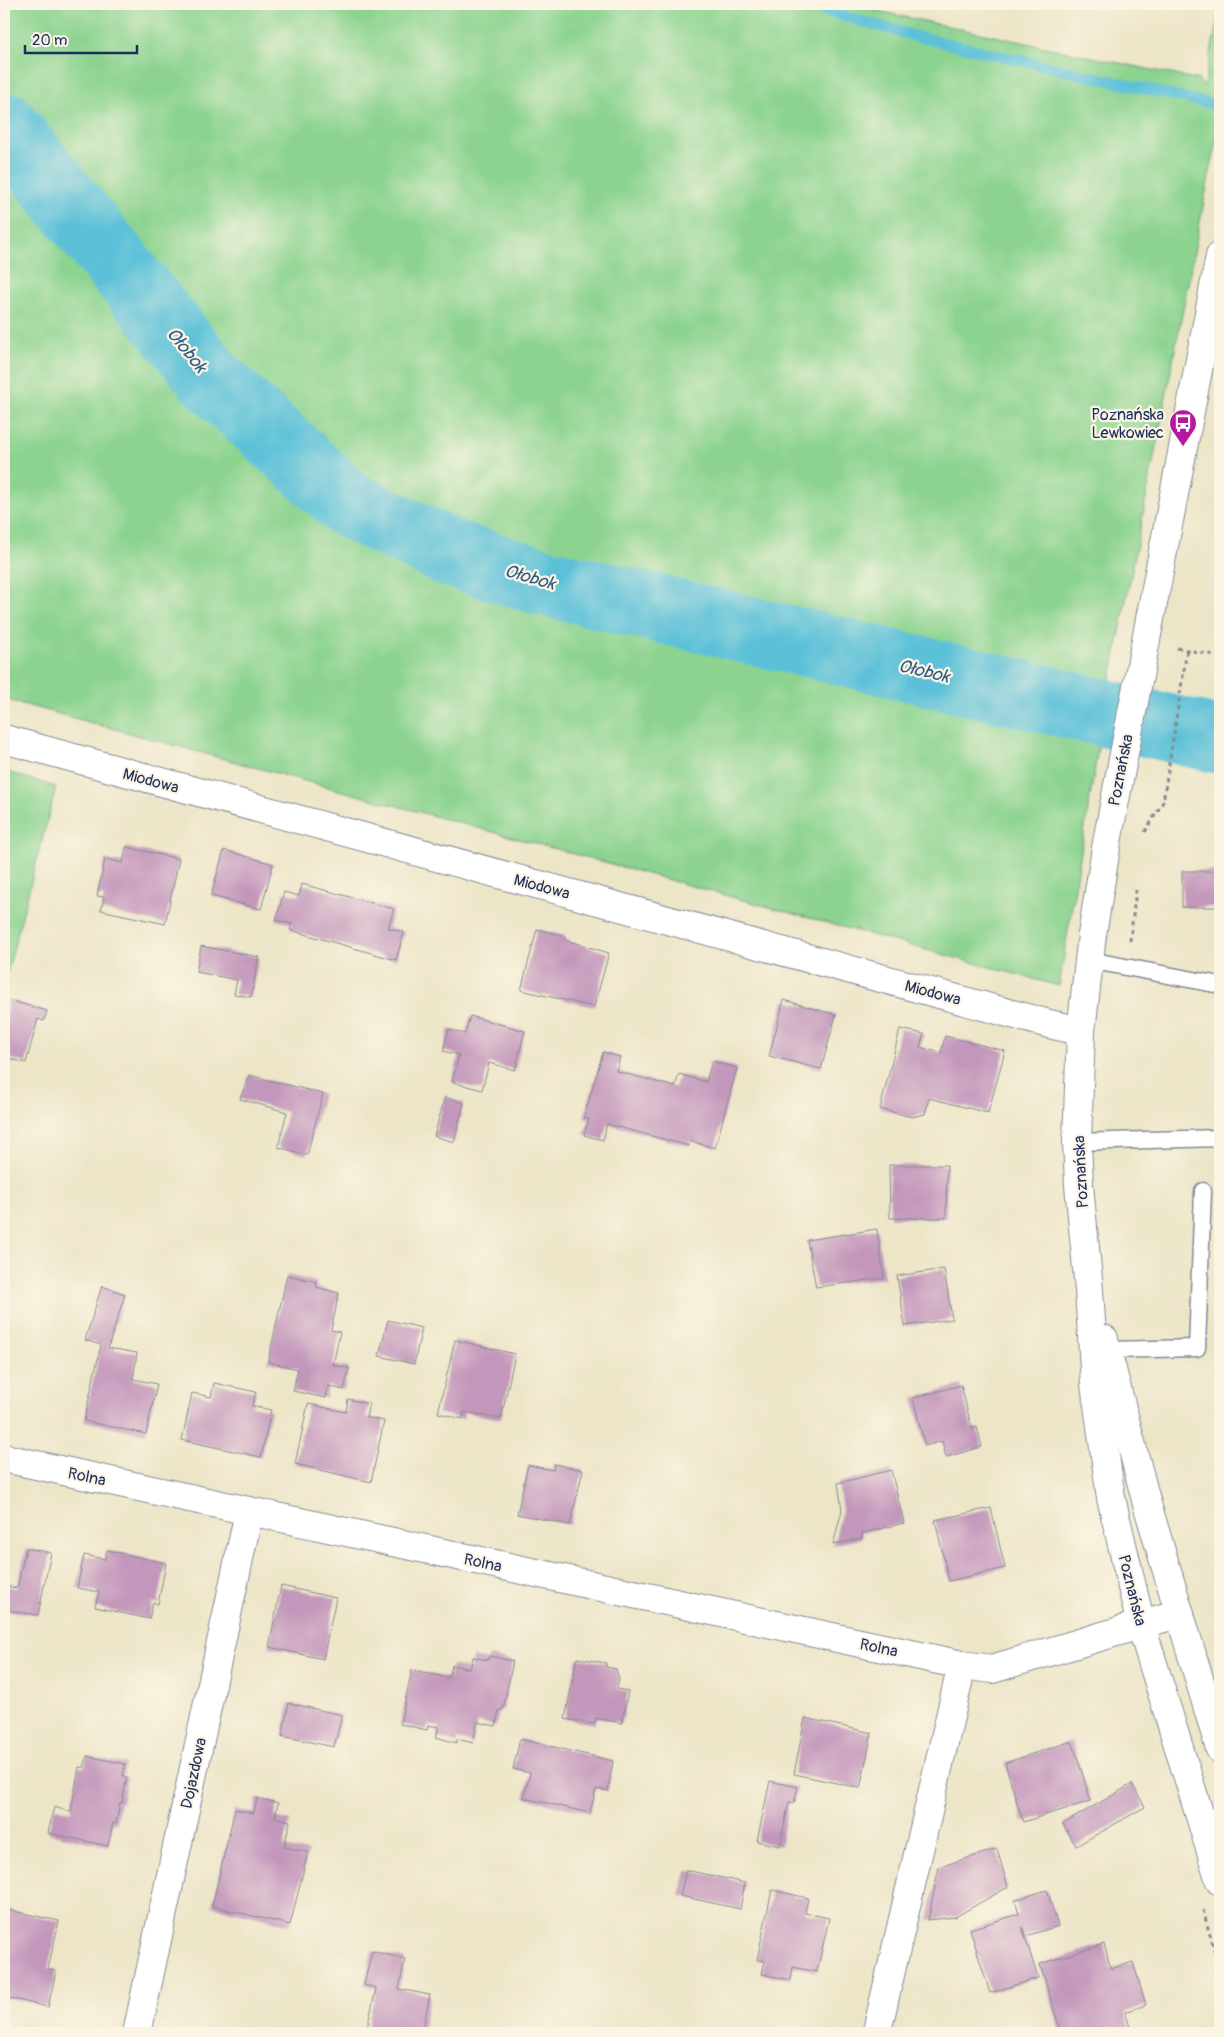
<svg xmlns="http://www.w3.org/2000/svg" width="1224" height="2037" viewBox="0 0 1224 2037" font-family="Pangolin,sans-serif">
<style>
.green{fill:#8bd38f;stroke:#538176}
.lines{fill:none;stroke-linecap:round;stroke-linejoin:round}
.stream{stroke:#5bc1d8;stroke-width:11}
.river{stroke:#5bc1d8;stroke-width:68}
.building{fill:#c397bb}
.lane-casing{stroke:#848a92;stroke-width:19}
.street-casing{stroke:#848a92;stroke-width:30}
.secondary-casing{stroke:#848a92;stroke-width:30}
.path{stroke:#848a92;stroke-width:3;stroke-dasharray:4 4;stroke-linecap:butt}
.lane{stroke:#fff;stroke-width:16}
.street{stroke:#fff;stroke-width:28}
.secondary{stroke:#fff;stroke-width:28}
.labels{text-anchor:middle;stroke-width:4.5;stroke-linejoin:round;paint-order:stroke}
.poi-label{font-size:16px;fill:#1b2f5e;stroke:#fcf5e5;text-anchor:end}
.street-label{font-size:16px;fill:#1b2f5e;stroke:#fcf5e5}
.water-label{font-size:18px;font-style:italic;fill:#2e5b83;stroke:#fcf5e5}
</style>
<rect width="100%" height="100%" fill="#fcf5e5"/>
<filter id="ink" filterUnits="userSpaceOnUse"><feTurbulence type="fractalNoise" baseFrequency=".02" numOctaves="2"/><feDisplacementMap in="SourceGraphic" scale="10" xChannelSelector="R" yChannelSelector="G"/><feConvolveMatrix kernelMatrix="1 2 1 2 8 2 1 2 1" color-interpolation-filters="sRGB"/></filter>
<filter id="wash" filterUnits="userSpaceOnUse"><feTurbulence type="fractalNoise" baseFrequency=".0096" numOctaves="4" result="noise"/><feDisplacementMap in="SourceGraphic" scale="20" xChannelSelector="R" yChannelSelector="G"/><feGaussianBlur stdDeviation="1.12" result="paint"/><feColorMatrix in="noise" values="0 0 0 0 0 0 0 0 0 0 0 0 0 0 0 0 0 1.4 0 .05"/><feComposite in="paint" operator="in"/></filter>
<g filter="url(#wash)">
<rect width="100%" height="100%" fill="#ece5c7"/>
<g class="green">
<path d="M4 4H845L1199 80 1204 87 1220 7V98L1213 97 1220 107V129L1209 176 1102 724 1059 986 4 699Z"/>
<path d="M4 771 56 787 4 985Z"/>
</g>
<g class="lines">
<path class="stream" d="M808 4 830 12 911 35 1215 105"/>
<path class="river" d="M4 125 212 380 348 504 453 554 544 582 1220 740"/>
</g>
<g id="blocks">
<g class="building">
<path d="M126 847 179 859 165 924 101 910 104 897 97 896 105 859 123 863Z"/>
<path d="M224 850 273 864 261 909 211 896Z"/>
<rect x="1182" y="871" width="38" height="36"/>
<path d="M302 884 394 909 388 928 404 932 396 960 290 930 292 924 276 920 284 892 299 896Z"/>
<path d="M537 929 565 936V940L609 953 594 1007 521 990Z"/>
<path d="M201 946 259 957 251 997 234 994 237 980 196 972Z"/>
<path d="M9 1000 47 1011 44 1021 38 1019 26 1063 4 1057V1019Z"/>
<path d="M784 1000 836 1015 821 1069 769 1056Z"/>
<path d="M470 1016 525 1031 515 1070 489 1063 482 1090 452 1082 459 1055 443 1051 449 1029 465 1034Z"/>
<path d="M900 1029 924 1034 920 1047 941 1053 945 1036 1005 1051 988 1113 929 1098 925 1114 912 1117 880 1109Z"/>
<path d="M603 1052 620 1057 616 1071 675 1087 679 1074 706 1082 712 1061 737 1068 715 1148 690 1141 689 1146 607 1124 603 1140 584 1135 589 1119 584 1117Z"/>
<path d="M249 1075 323 1094 307 1155 278 1147 287 1112 240 1099Z"/>
<path d="M445 1097 464 1103 454 1142 434 1136Z"/>
<path d="M889 1165H947L946 1218H890Z"/>
<path d="M877 1229 884 1278 816 1287 807 1240Z"/>
<path d="M944 1269 952 1319 905 1326 897 1276Z"/>
<path d="M287 1275 317 1282 316 1287 339 1293 331 1330 340 1332 333 1365 349 1368 344 1390 328 1386 326 1398 293 1391 298 1369 268 1362Z"/>
<path d="M102 1286 125 1294 108 1348 137 1353 133 1379 157 1384 146 1434 84 1421 101 1345 85 1340Z"/>
<path d="M388 1320 422 1328 414 1364 379 1356Z"/>
<path d="M455 1340 515 1354 501 1419 464 1412 463 1419 438 1413Z"/>
<path d="M214 1383 256 1392 252 1406 271 1410 261 1457 182 1440 192 1393 211 1397Z"/>
<path d="M961 1385 972 1429 977 1427 982 1447 946 1457 942 1441 925 1446 913 1398Z"/>
<path d="M348 1399 369 1404 366 1417 384 1421 371 1482 295 1464 308 1404 346 1412Z"/>
<path d="M554 1464 583 1470 570 1525 517 1514 528 1465 553 1470Z"/>
<path d="M891 1470 904 1523 862 1533V1538L833 1545 842 1510 838 1483Z"/>
<path d="M991 1508 1005 1568 949 1581 935 1520Z"/>
<path d="M26 1548 51 1553 38 1615 4 1610V1586L17 1588Z"/>
<path d="M107 1550 166 1563 158 1604 153 1602 149 1619 95 1607 99 1592 77 1588 84 1555 105 1559Z"/>
<path d="M281 1586 336 1598 323 1659 269 1647Z"/>
<path d="M489 1656 513 1661 503 1710H499L496 1726 477 1722 473 1743 457 1739V1743L436 1737 439 1727 428 1725 427 1730 400 1724 412 1670 449 1678 452 1665 470 1669 473 1657 488 1660Z"/>
<path d="M577 1658 606 1663V1667L616 1669 619 1679 617 1689 628 1691 622 1723 596 1718 595 1724 565 1719Z"/>
<path d="M289 1703 342 1715 334 1747 282 1736Z"/>
<path d="M805 1718 872 1733 860 1788 794 1774Z"/>
<path d="M520 1739 613 1761 608 1791 596 1789 590 1813 524 1798 530 1773 513 1769Z"/>
<path d="M1072 1741 1091 1801 1023 1822 1005 1763Z"/>
<path d="M87 1756 125 1764 123 1776 127 1777 122 1803 120 1802 116 1824 113 1823 108 1846 48 1833 54 1807 71 1812 79 1767 84 1768Z"/>
<path d="M770 1781 798 1787 794 1803 789 1802 780 1846 757 1841Z"/>
<path d="M1132 1784 1145 1807 1076 1846 1063 1824Z"/>
<path d="M257 1798 278 1803 275 1817 290 1821 284 1847 308 1852 290 1925 212 1906 235 1809 254 1813Z"/>
<path d="M997 1849 1008 1887 955 1917 928 1920 939 1867Z"/>
<path d="M686 1870 745 1883 740 1909 680 1896Z"/>
<path d="M772 1890 808 1898 805 1913 829 1918 817 1972 793 1967 791 1980 762 1974 765 1961 757 1960Z"/>
<path d="M1047 1890 1058 1926 1026 1936 1022 1927 1038 1978 990 1993 970 1929 1019 1914 1015 1900Z"/>
<path d="M4 1909 59 1921 48 1969 56 1971 48 2007 4 1997Z"/>
<path d="M1104 1944 1111 1969 1133 1962 1146 2005 1125 2012 1132 2033H1061L1040 1964Z"/>
<path d="M372 1951 405 1959 399 1989 430 1995 422 2033H366L376 1988 364 1985Z"/>
</g>
</g>
</g>
<g filter="url(#ink)">
<use href="#blocks" fill-opacity="0" stroke="#848a92" stroke-width="1"/>
<g class="lines">
<g class="lane-casing">
<g id="lane">
<path d="M1089 960 1220 985"/>
<path d="M1077 1142 1220 1138"/>
<path d="M1107 1350 1197 1348 1203 1191"/>
<path d="M1204 1825 1220 1820"/>
</g>
</g>
<g class="street-casing">
<g id="street">
<path d="M4 739 1049 1024 1081 1031"/>
<path d="M4 1458 962 1665 992 1669 1180 1613"/>
<path d="M877 2031 962 1665"/>
<path d="M137 2033 249 1512"/>
</g>
</g>
<g class="secondary-casing">
<g id="secondary">
<path d="M1220 256 1107 842 1092 935 1081 1031 1077 1142 1079 1185 1089 1290 1095 1384 1111 1498 1141 1625 1220 1881"/>
<path d="M1104 1339 1147 1504 1220 1749"/>
</g>
</g>
<g class="path">
<path d="M1177 648 1220 656"/>
<path d="M1145 832 1163 802 1187 650"/>
<path d="M1130 941 1136 890"/>
<path d="M1203 1910 1220 1970"/>
</g>
<use href="#lane" class="lane"/>
<use href="#street" class="street"/>
<use href="#secondary" class="secondary"/>
</g>
</g>
<defs>
<g id="bus-pin" transform="scale(1.4375)"><path d="M0 17L-7.5 6A9.5 9.5 0 1 1 7.5 6Z" fill="#b5179e" stroke="#fcf5e5"/><path d="M-5-6H5V4H4V6H2V4H-2V6H-4V4H-5ZM-3.5-4V0h7V-4ZM-3.5 1.2v1.5H-2V1.2ZM2 1.2v1.5H3.5V1.2Z" fill="#fff"/></g>
</defs>
<g fill-rule="evenodd">
<use href="#bus-pin" x="1183" y="423"/>
</g>
<g class="labels">
<g class="poi-label">
<text x="1164" y="420">Poznańska<tspan x="1164" dy="18">Lewkowiec</tspan></text>
</g>
<g class="street-label">
<text transform="translate(1120 770) rotate(-79)" y="6">Poznańska</text>
<text transform="translate(151 780) rotate(15)" y="6">Miodowa</text>
<text transform="translate(542 886) rotate(15)" y="6">Miodowa</text>
<text transform="translate(933 992) rotate(15)" y="6">Miodowa</text>
<text transform="translate(1080 1172) rotate(-93)" y="6">Poznańska</text>
<text transform="translate(87 1476) rotate(12)" y="6">Rolna</text>
<text transform="translate(483 1562) rotate(12)" y="6">Rolna</text>
<text transform="translate(1133 1590) rotate(76)" y="6">Poznańska</text>
<text transform="translate(879 1647) rotate(12)" y="6">Rolna</text>
<text transform="translate(193 1773) rotate(-78)" y="6">Dojazdowa</text>
</g>
<g class="water-label">
<text transform="translate(187 350) rotate(51)" y="6">Ołobok</text>
<text transform="translate(530 577) rotate(16)" y="6">Ołobok</text>
<text transform="translate(924 671) rotate(13)" y="6">Ołobok</text>
</g>
</g>
<rect width="1224" height="2037" fill="none" stroke="#fcf5e5" stroke-width="20"/>
<path d="M25 45v8h112v-8" fill="none" stroke="#1b2f5e" stroke-width="2.5"/>
<text x="32" y="45" font-size="15" fill="#1b2f5e" stroke="#fcf5e5" stroke-width="4" paint-order="stroke">20 m</text>
</svg>
